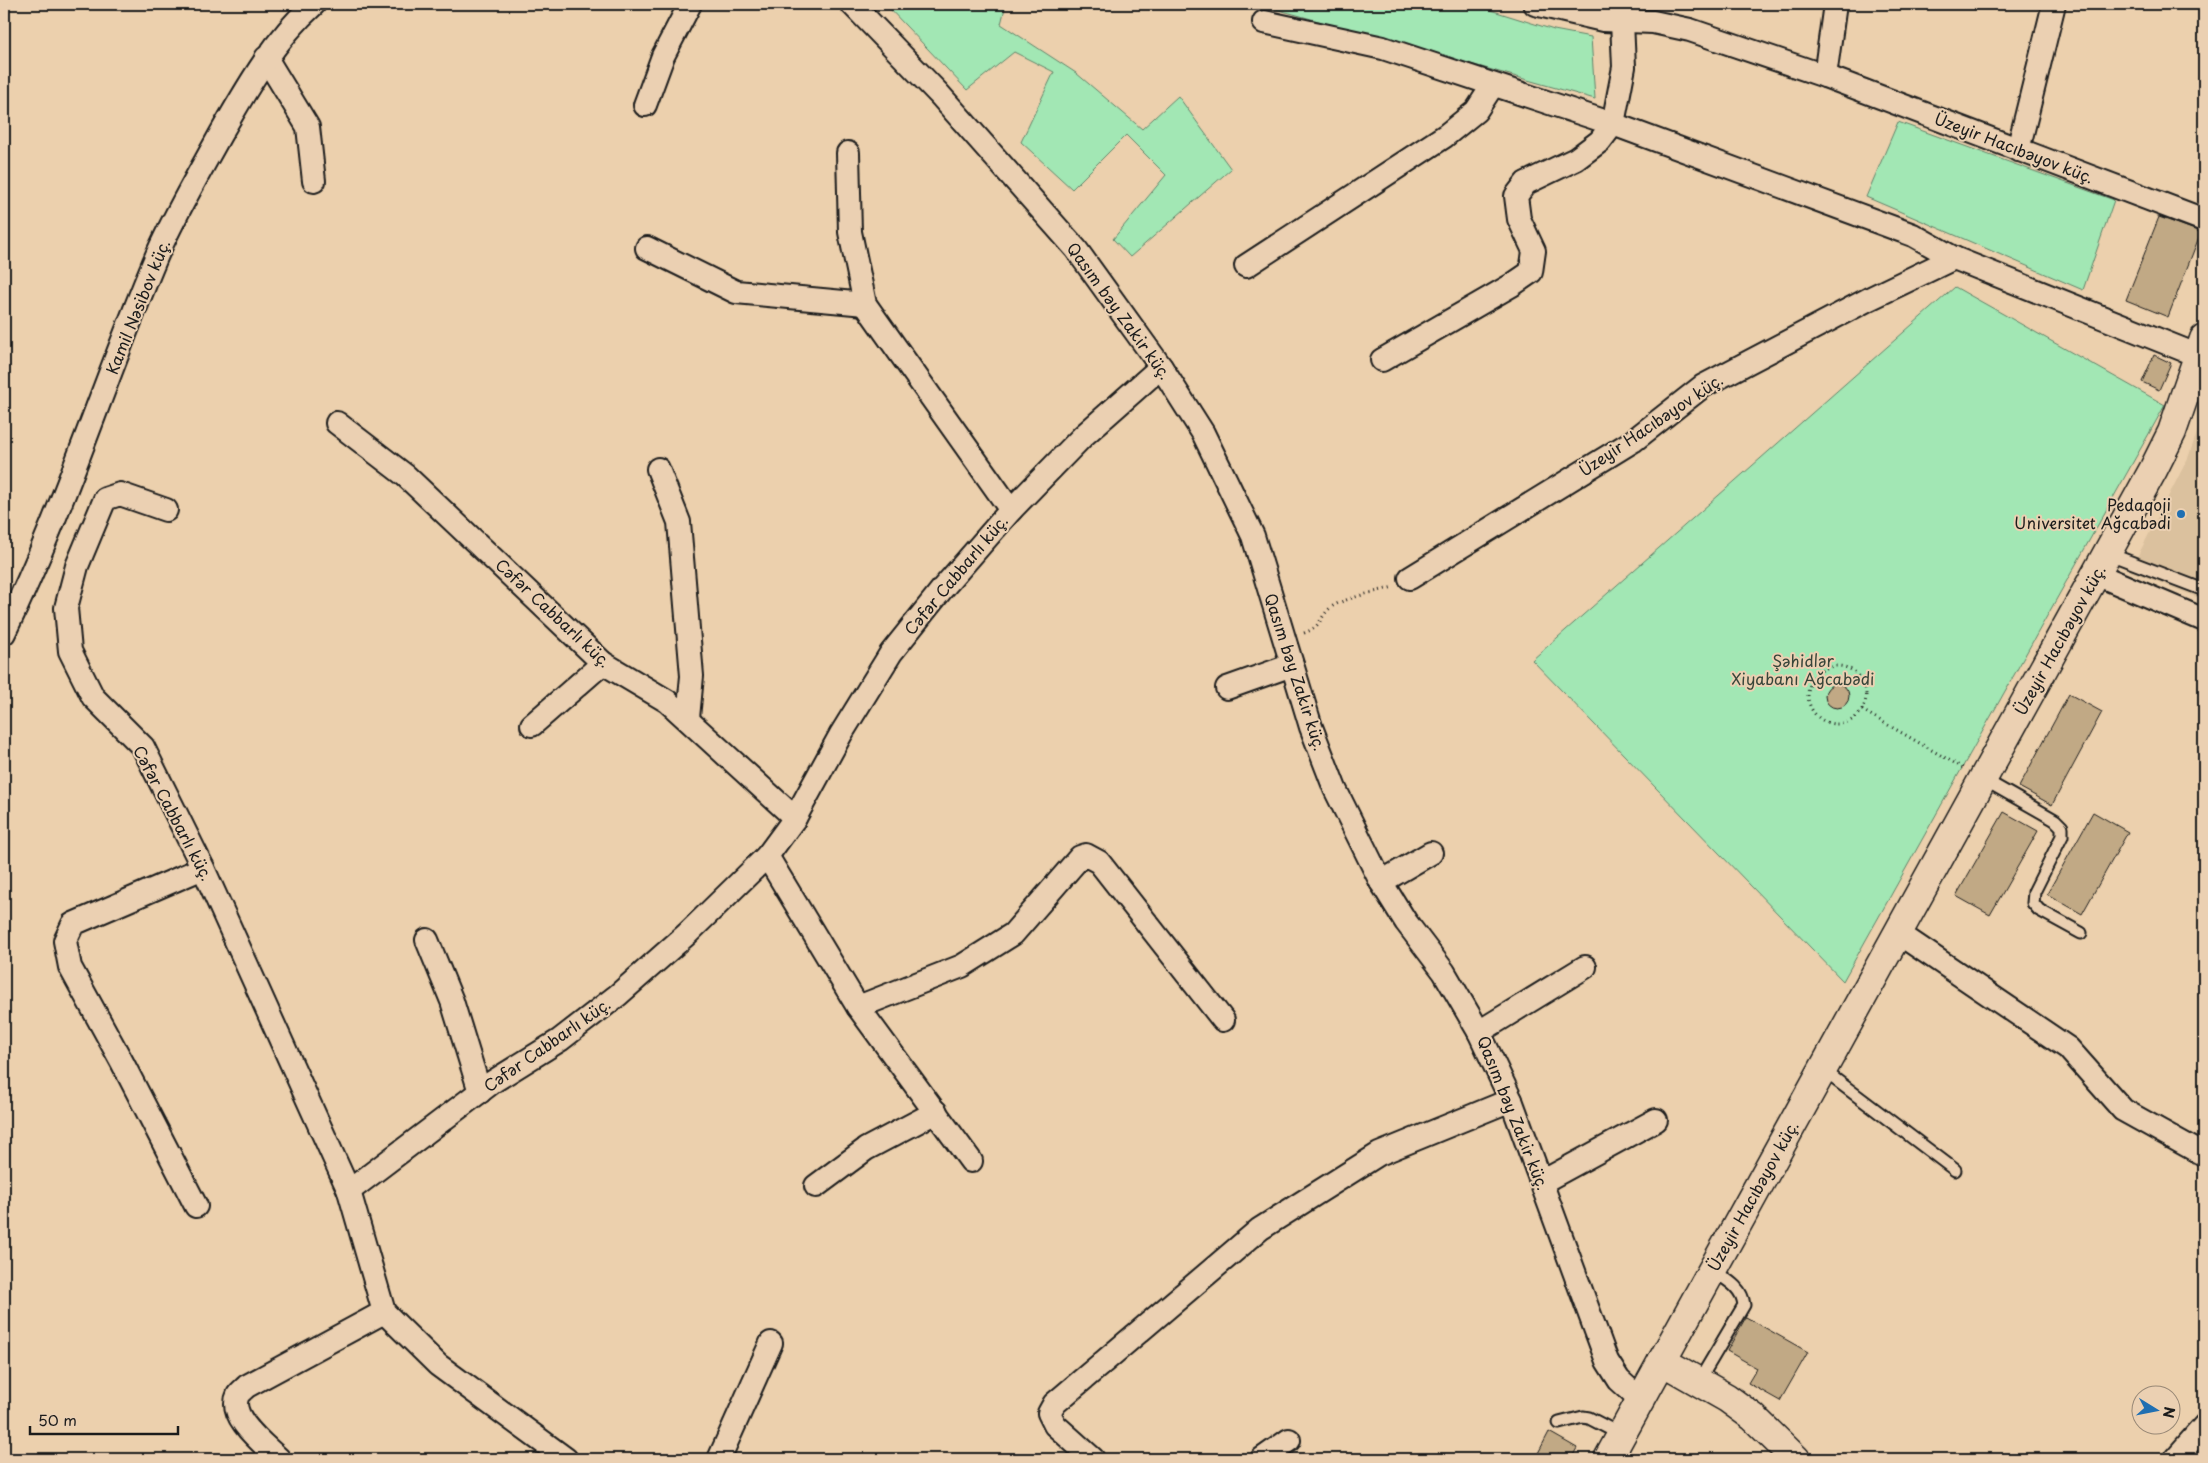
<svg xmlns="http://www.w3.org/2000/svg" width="2208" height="1463" viewBox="0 0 2208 1463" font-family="'Playpen Sans',sans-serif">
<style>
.built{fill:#dbc19e}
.green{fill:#a2e7b4;stroke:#5f8268}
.building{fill:#c1a985;stroke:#1c1c1c}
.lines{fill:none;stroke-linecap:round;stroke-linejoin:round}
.service-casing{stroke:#1c1c1c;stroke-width:15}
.minor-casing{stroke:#1c1c1c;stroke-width:26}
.tertiary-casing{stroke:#1c1c1c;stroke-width:31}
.primary-casing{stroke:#1c1c1c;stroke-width:31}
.path{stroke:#1c1c1c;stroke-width:3;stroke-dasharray:1 4;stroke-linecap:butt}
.service{stroke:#ebd0b2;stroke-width:11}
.minor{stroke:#ebd0b2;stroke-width:22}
.tertiary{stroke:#ebd0b2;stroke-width:28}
.primary{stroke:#ebd0b2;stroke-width:28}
.poi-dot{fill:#1f6fb2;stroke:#ebd0b2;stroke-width:2}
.labels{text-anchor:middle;stroke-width:4;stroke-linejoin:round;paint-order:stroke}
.street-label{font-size:16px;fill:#1c1c1c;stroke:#ebd0b2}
.poi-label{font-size:16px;fill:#1c1c1c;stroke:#ebd0b2;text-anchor:end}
.park-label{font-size:16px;fill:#37453a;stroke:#ebd0b2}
</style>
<rect width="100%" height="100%" fill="#ecd0ad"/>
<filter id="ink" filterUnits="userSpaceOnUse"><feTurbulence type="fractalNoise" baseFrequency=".02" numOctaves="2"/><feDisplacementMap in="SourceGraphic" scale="10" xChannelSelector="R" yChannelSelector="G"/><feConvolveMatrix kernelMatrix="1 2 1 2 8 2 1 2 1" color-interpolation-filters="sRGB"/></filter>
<g filter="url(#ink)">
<path class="built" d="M2204 413V600L2130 571 2188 458Z"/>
<g class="green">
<path d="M885 4H1006L1001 24 1076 73 1142 129 1178 96 1231 169 1130 257 1113 239 1166 175 1126 135 1072 189 1021 142 1054 72 1014 52 967 90Z"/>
<path d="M1258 4H1471L1554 30 1591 37 1595 99Z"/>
<path d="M1898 122 2114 200 2083 290 1866 197Z"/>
<path d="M1955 287 2165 405 1843 981 1532 660Z"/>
</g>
<g class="building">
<path d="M2159 217 2201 232 2168 317 2126 300Z"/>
<path d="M2154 355 2171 363 2159 390 2142 382Z"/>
<circle cx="1837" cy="696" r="12"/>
<path d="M2069 694 2102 712 2052 805 2019 787Z"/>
<path d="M2004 812 2038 831 1990 915 1956 896Z"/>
<path d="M2093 812 2128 832 2082 914 2047 894Z"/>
<path d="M1746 1317 1808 1352 1780 1401 1748 1383 1757 1368 1727 1351Z"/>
<path d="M1549 1432 1577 1448 1571 1459H1535Z"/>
</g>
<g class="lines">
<g class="service-casing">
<g id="service">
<path d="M2107 553 2204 590"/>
<path d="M1983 779 2055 820 2062 827V836L2034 892 2033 903 2039 910 2081 933"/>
<path d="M1823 1070 1955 1170"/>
<path d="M1699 1381 1744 1305C1742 1287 1727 1280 1712 1270"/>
<path d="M1559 1423 1583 1417 1589 1418 1622 1435"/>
</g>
</g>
<g class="minor-casing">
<g id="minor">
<path d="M852 4 939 94 1076 249 1161 367 1203 433 1253 536 1311 727 1335 789 1381 882 1406 922 1444 972 1479 1032 1511 1100 1607 1361 1619 1380 1641 1400"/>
<path d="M1535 4 1603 20 1653 22 1690 30 1825 76 2204 220"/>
<path d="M1264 22 1383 48 1613 124 1913 235 1954 258 2199 356"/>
<path d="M266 58 308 127 314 181"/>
<path d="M1825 76 1835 4"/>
<path d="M645 105 663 56 690 4"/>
<path d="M2018 150 2054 4"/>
<path d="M848 153 850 232 865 304 1011 510"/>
<path d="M647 248 736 292 865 304"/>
<path d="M1246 266 1445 136 1476 111 1493 85"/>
<path d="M1382 360 1512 285 1531 272 1534 251 1519 219 1516 196 1526 183 1576 159 1600 141 1613 124 1624 67 1622 21"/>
<path d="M337 423 406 476 603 663 667 701 795 818"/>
<path d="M658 469 679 522 692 676 688 718"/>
<path d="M166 510 120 494 105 499 77 566 66 608 70 651 93 697 143 747 203 868 349 1191 384 1312 438 1365 566 1459"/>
<path d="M2096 574 2204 620"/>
<path d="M1410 578 1633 441 1703 386 1869 299 1954 258"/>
<path d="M4 633C64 510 104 380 157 255 175 214 198 175 220 135 247 88 273 41 314 4"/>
<path d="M1227 688 1292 665"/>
<path d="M532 725 603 663"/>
<path d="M767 856 858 1007 971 1161"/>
<path d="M1381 882 1431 853"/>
<path d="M1898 933 2068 1048 2123 1110 2204 1155"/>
<path d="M427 940 452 1001 480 1092"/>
<path d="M858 1007 962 966 1013 934 1080 857 1086 855 1099 862 1223 1020"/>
<path d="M1479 1032 1585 967"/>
<path d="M1542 1182 1656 1120"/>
<path d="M816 1186 866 1149 936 1112"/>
<path d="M349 1191 494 1081 560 1040 618 995 687 934 767 856 795 818 841 734 891 653 943 588 1011 510 1083 436 1161 367"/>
<path d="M196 1206 122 1062 70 967 65 941 73 924 203 868"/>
<path d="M279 1459C265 1445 227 1417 238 1395 240 1392 245 1388 247 1386L384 1312"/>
<path d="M719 1459 771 1343"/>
<path d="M1093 1459 1055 1425 1049 1413 1054 1404 1260 1229 1379 1154 1511 1100"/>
<path d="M1262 1459 1289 1440"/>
<path d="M2175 1459 2204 1426"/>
</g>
</g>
<g class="tertiary-casing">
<path id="tertiary" d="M1662 1361 1727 1398 1753 1417 1796 1459"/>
</g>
<g class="primary-casing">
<path id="primary" d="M1608 1459 2153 470 2172 432 2204 339"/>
</g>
<g class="path">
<path d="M1304 633C1321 627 1319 619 1329 609 1341 598 1377 592 1393 587"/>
<circle cx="1837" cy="695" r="29"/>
<path d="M1862 710 1963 768"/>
</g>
<use href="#service" class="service"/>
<use href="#minor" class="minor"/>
<use href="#tertiary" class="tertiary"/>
<use href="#primary" class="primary"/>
</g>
</g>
<circle class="poi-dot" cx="2181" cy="514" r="5"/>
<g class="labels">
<g class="street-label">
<text transform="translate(2014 148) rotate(21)" y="6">Üzeyir Hacıbəyov küç.</text>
<text transform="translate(138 307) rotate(-68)" y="6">Kamil Nəsibov küç.</text>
<text transform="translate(1119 311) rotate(54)" y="6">Qasım bəy Zakir küç.</text>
<text transform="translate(1651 425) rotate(-34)" y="6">Üzeyir Hacıbəyov küç.</text>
<text transform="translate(956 575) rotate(-50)" y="6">Cəfər Cabbarlı küç.</text>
<text transform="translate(553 613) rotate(43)" y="6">Cəfər Cabbarlı küç.</text>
<text transform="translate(2060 640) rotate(-61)" y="6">Üzeyir Hacıbəyov küç.</text>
<text transform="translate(1295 672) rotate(72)" y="6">Qasım bəy Zakir küç.</text>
<text transform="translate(173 813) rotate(62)" y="6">Cəfər Cabbarlı küç.</text>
<text transform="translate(547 1045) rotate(-35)" y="6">Cəfər Cabbarlı küç.</text>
<text transform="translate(1513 1113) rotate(68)" y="6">Qasım bəy Zakir küç.</text>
<text transform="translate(1753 1196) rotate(-61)" y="6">Üzeyir Hacıbəyov küç.</text>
</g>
<g class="poi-label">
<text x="2171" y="511">Pedaqoji<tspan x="2171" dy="18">Universitet Ağcabədi</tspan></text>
</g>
<g class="park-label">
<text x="1803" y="667">Şəhidlər<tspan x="1803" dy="18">Xiyabanı Ağcabədi</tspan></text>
</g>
</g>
<rect width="2208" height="1463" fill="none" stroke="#ebd0b2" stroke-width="20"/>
<rect x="10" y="10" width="2188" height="1443" fill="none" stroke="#1c1c1c" stroke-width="2" filter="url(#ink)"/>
<g transform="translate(2156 1410) rotate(100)"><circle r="24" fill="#ebd0b2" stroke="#988876"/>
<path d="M0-4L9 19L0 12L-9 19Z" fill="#1f6fb2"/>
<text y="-8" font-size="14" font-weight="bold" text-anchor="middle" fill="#1c1c1c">N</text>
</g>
<path d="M30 1426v8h148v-8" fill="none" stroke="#1c1c1c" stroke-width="2.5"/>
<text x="38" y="1426" font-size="15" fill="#1c1c1c" stroke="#ebd0b2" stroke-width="4" paint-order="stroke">50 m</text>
</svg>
